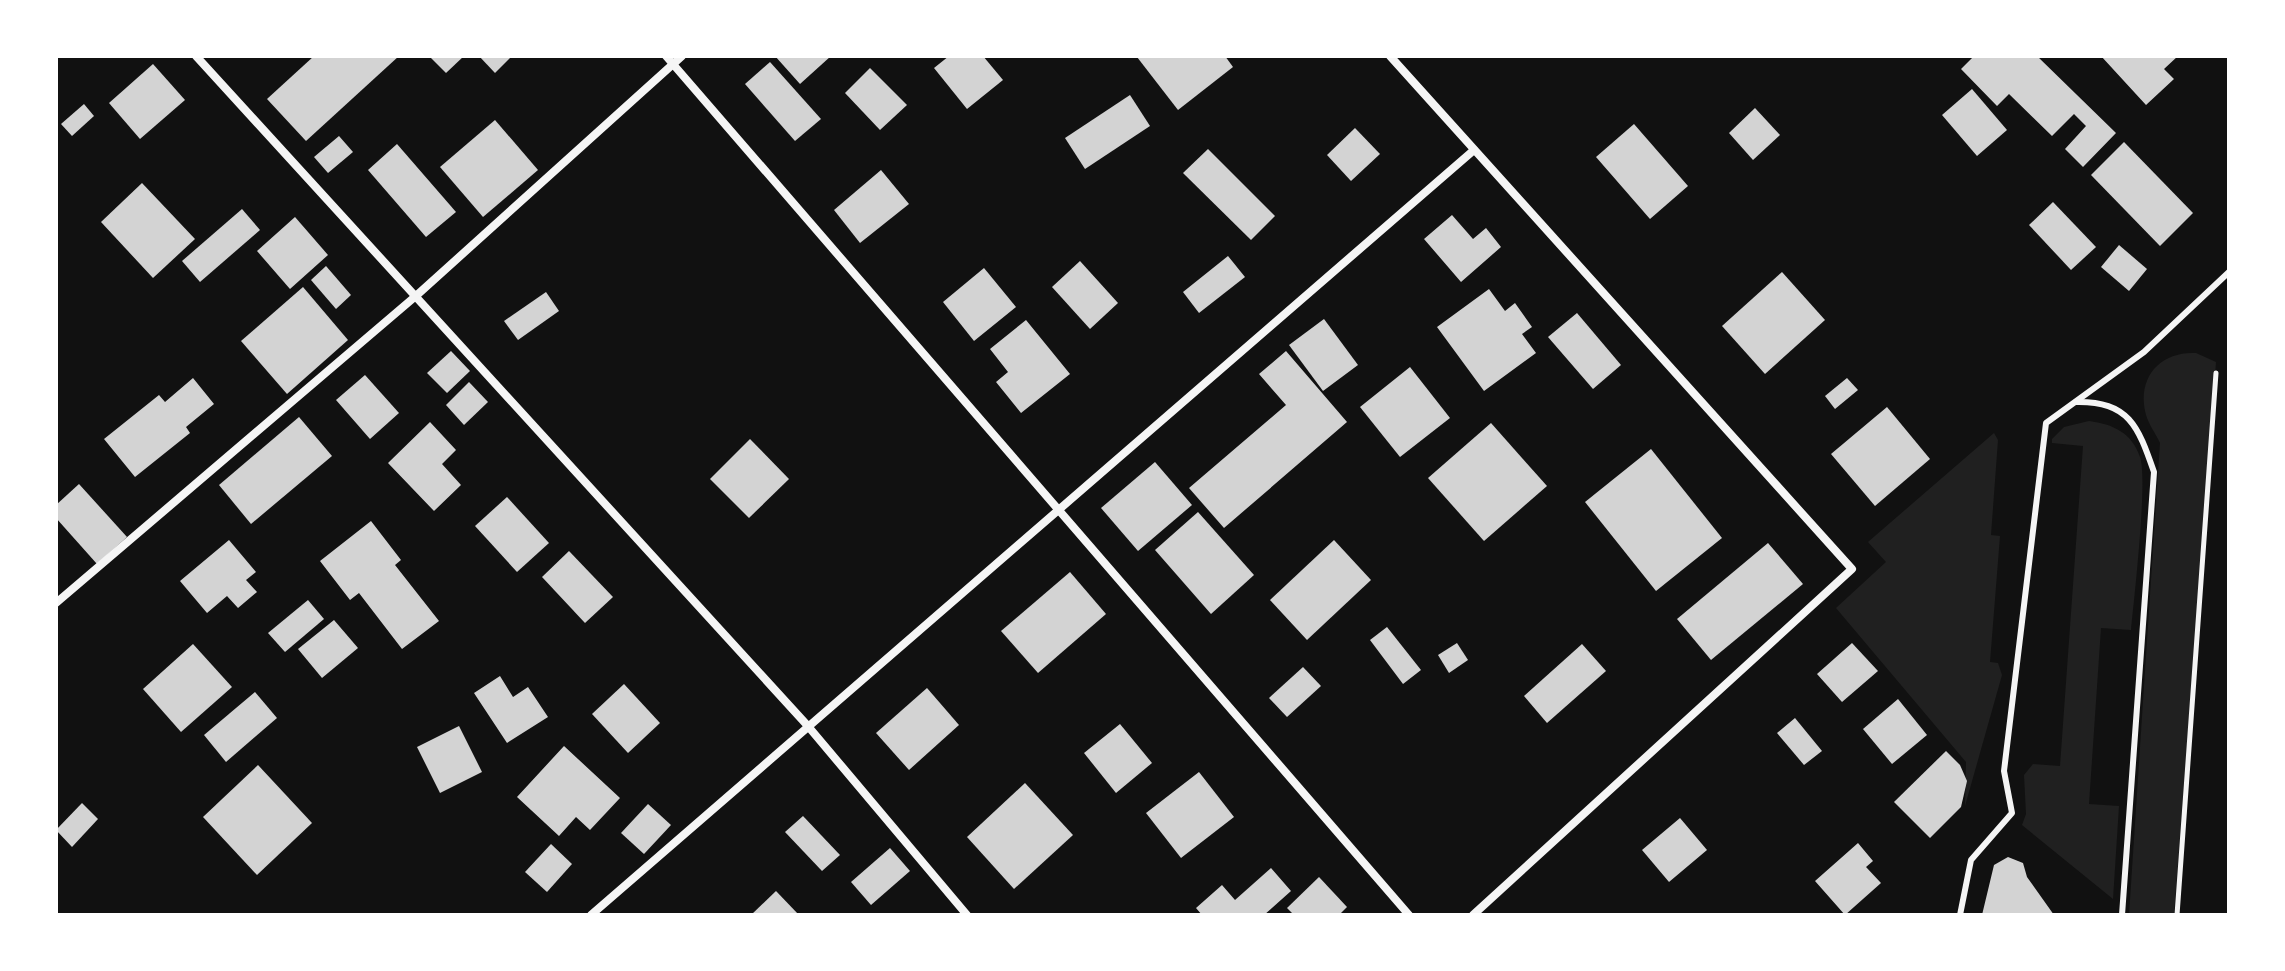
<svg xmlns="http://www.w3.org/2000/svg" width="2285" height="971" viewBox="0 0 2285 971" font-family="'DejaVu Sans',sans-serif">
<style>
.green{fill:#202020}
.building{fill:#d3d3d3}
.lines{fill:none;stroke-linecap:round;stroke-linejoin:round}
.path{stroke:#f5f5f5;stroke-width:5}
.service{stroke:#f5f5f5;stroke-width:6}
.minor{stroke:#f5f5f5;stroke-width:8}
</style>
<rect width="100%" height="100%" fill="#111"/>
<g class="green">
<path d="M2196 353 2216 362 2174 915H2129L2160 443C2156 434 2149 425 2146 415 2136 378 2160 351 2196 353Z"/>
<path d="M2089 421C2113 424 2132 433 2140 457 2148 479 2134 599 2131 630L2101 628 2089 804 2119 806 2113 899 2022 825 2026 814 2024 775 2033 764 2060 766 2083 446 2052 443V439L2064 427Z"/>
<path d="M1994 433 1998 440 1991 535 2000 536 1990 662 1998 663 2002 675 1965 806 1966 762 1836 608 1886 562 1868 542Z"/>
</g>
<g class="building">
<path d="M314 56H399L306 141 267 99Z"/>
<path d="M429 56H464L446 73Z"/>
<path d="M479 56H512L495 73Z"/>
<path d="M775 56H831L800 84Z"/>
<path d="M949 56H983L1003 80 967 109 934 68Z"/>
<path d="M1225 56 1233 67 1178 110 1137 57Z"/>
<path d="M1974 56H2037L2116 133 2083 167 2065 149 2086 126 2074 114 2052 136 2009 94 1997 106 1961 69Z"/>
<path d="M2101 56H2178L2164 69 2174 79 2146 105Z"/>
<path d="M770 62 821 119 795 141 745 84Z"/>
<path d="M153 64 185 100 140 139 109 103Z"/>
<path d="M870 68 907 105 880 130 845 93Z"/>
<path d="M1972 89 2007 130 1977 156 1942 115Z"/>
<path d="M1130 95 1150 126 1085 169 1065 138Z"/>
<path d="M84 104 94 116 72 136 61 124Z"/>
<path d="M1755 108 1780 135 1753 160 1729 133Z"/>
<path d="M495 120 538 170 483 217 440 167Z"/>
<path d="M1634 124 1688 186 1650 219 1596 157Z"/>
<path d="M1355 128 1380 154 1351 181 1327 155Z"/>
<path d="M339 136 353 152 328 173 314 157Z"/>
<path d="M2124 142 2193 213 2160 246 2091 175Z"/>
<path d="M397 144 456 212 426 237 368 170Z"/>
<path d="M1208 149 1275 216 1251 240 1183 173Z"/>
<path d="M881 170 909 204 860 243 834 210Z"/>
<path d="M142 183 195 239 153 278 101 222Z"/>
<path d="M2053 202 2096 247 2071 270 2029 225Z"/>
<path d="M242 209 260 230 200 282 182 261Z"/>
<path d="M1452 215 1473 239 1486 228 1501 247 1461 282 1424 239Z"/>
<path d="M295 217 328 255 290 289 257 251Z"/>
<path d="M2119 245 2147 269 2129 291 2101 267Z"/>
<path d="M1228 256 1245 277 1199 313 1183 292Z"/>
<path d="M1080 261 1118 303 1090 329 1052 287Z"/>
<path d="M326 266 351 295 336 309 311 280Z"/>
<path d="M984 268 1016 307 974 341 943 302Z"/>
<path d="M1782 272 1825 320 1765 374 1722 326Z"/>
<path d="M303 287 348 340 287 394 241 341Z"/>
<path d="M1489 289 1505 311 1515 303 1532 327 1522 334 1536 353 1484 391 1437 327Z"/>
<path d="M546 292 559 311 518 340 504 321Z"/>
<path d="M1577 313 1621 365 1593 389 1548 337Z"/>
<path d="M1324 319 1358 365 1323 391 1289 345Z"/>
<path d="M1026 320 1070 374 1021 413 996 382 1008 372 990 349Z"/>
<path d="M451 351 470 371 447 393 427 373Z"/>
<path d="M1286 351 1347 422 1224 528 1189 488 1286 405 1259 374Z"/>
<path d="M1410 367 1450 418 1400 457 1360 407Z"/>
<path d="M365 375 399 413 370 439 336 400Z"/>
<path d="M193 378 214 404 186 427 190 433 135 477 104 439 159 395 165 402Z"/>
<path d="M1847 378 1858 390 1835 409 1825 396Z"/>
<path d="M469 382 488 402 464 425 446 405Z"/>
<path d="M1887 407 1930 459 1875 506 1831 454Z"/>
<path d="M299 417 332 456 251 524 219 485Z"/>
<path d="M430 422 456 450 442 464 461 485 434 511 388 463Z"/>
<path d="M1491 423 1547 486 1484 541 1428 478Z"/>
<path d="M750 439 789 479 749 518 710 479Z"/>
<path d="M1651 449 1722 538 1656 591 1585 502Z"/>
<path d="M1155 462 1192 505 1138 551 1101 508Z"/>
<path d="M79 484 127 537 97 564 56 518V505Z"/>
<path d="M507 497 549 543 517 572 475 526Z"/>
<path d="M1198 512 1254 575 1211 614 1155 550Z"/>
<path d="M371 521 401 560 395 565 439 621 402 649 359 593 350 600 320 561Z"/>
<path d="M229 540 256 572 246 580 257 592 238 608 227 596 207 613 180 581Z"/>
<path d="M1334 540 1371 580 1307 640 1270 600Z"/>
<path d="M1768 543 1803 584 1711 660 1677 619Z"/>
<path d="M569 551 613 597 585 623 542 577Z"/>
<path d="M1070 572 1106 614 1038 673 1001 631Z"/>
<path d="M308 600 324 619 285 652 268 633Z"/>
<path d="M334 620 358 648 322 678 298 649Z"/>
<path d="M1387 627 1421 670 1403 684 1370 640Z"/>
<path d="M1457 643 1468 660 1449 673 1438 655Z"/>
<path d="M1852 643 1878 671 1842 702 1817 674Z"/>
<path d="M193 644 232 687 181 732 143 689Z"/>
<path d="M1582 644 1606 671 1547 723 1524 696Z"/>
<path d="M1303 667 1321 686 1287 717 1269 698Z"/>
<path d="M500 676 513 697 528 687 548 717 507 743 474 693Z"/>
<path d="M624 684 660 723 628 753 592 714Z"/>
<path d="M927 688 959 725 909 770 876 733Z"/>
<path d="M255 692 277 718 226 762 204 735Z"/>
<path d="M1898 699 1927 735 1892 764 1863 729Z"/>
<path d="M1795 718 1822 751 1804 765 1777 733Z"/>
<path d="M1120 724 1152 763 1116 793 1084 753Z"/>
<path d="M459 726 482 772 440 793 417 747Z"/>
<path d="M564 746 620 798 590 830 576 817 559 836 517 797Z"/>
<path d="M1946 751 1960 765 1967 781 1961 807 1930 838 1894 802Z"/>
<path d="M258 765 312 823 257 875 203 817Z"/>
<path d="M1199 772 1234 817 1181 858 1146 813Z"/>
<path d="M1025 783 1073 835 1014 889 967 837Z"/>
<path d="M82 803 98 819 72 847 56 830Z"/>
<path d="M648 804 671 825 644 854 621 833Z"/>
<path d="M803 816 840 855 822 871 785 832Z"/>
<path d="M1680 818 1707 850 1669 882 1642 850Z"/>
<path d="M1858 843 1873 861 1866 867 1881 883 1845 915 1815 881Z"/>
<path d="M551 844 572 864 547 892 525 872Z"/>
<path d="M890 848 910 871 871 905 851 882Z"/>
<path d="M2008 857 2023 863 2027 877 2054 915H1982L1994 865Z"/>
<path d="M1271 868 1291 891 1264 915H1202L1196 908 1222 885 1235 900Z"/>
<path d="M1319 877 1347 907 1339 915H1294L1287 908Z"/>
<path d="M776 891 799 915H751Z"/>
</g>
<g class="lines">
<path class="path" d="M2177 915 2216 373"/>
<g class="service">
<path d="M2076 402C2129 401 2138 426 2154 472L2122 915"/>
<path d="M1960 915 1971 860 2012 813 2004 771 2046 423 2144 352 2229 272"/>
</g>
<g class="minor">
<path d="M196 56 807 725 967 915"/>
<path d="M666 56 1409 915"/>
<path d="M1390 56 1852 569 1473 915"/>
<path d="M56 603 417 295 682 56"/>
<path d="M591 915 1474 150"/>
</g>
</g>
<rect width="2285" height="971" fill="none" stroke="#ffffff" stroke-width="116"/>
</svg>
